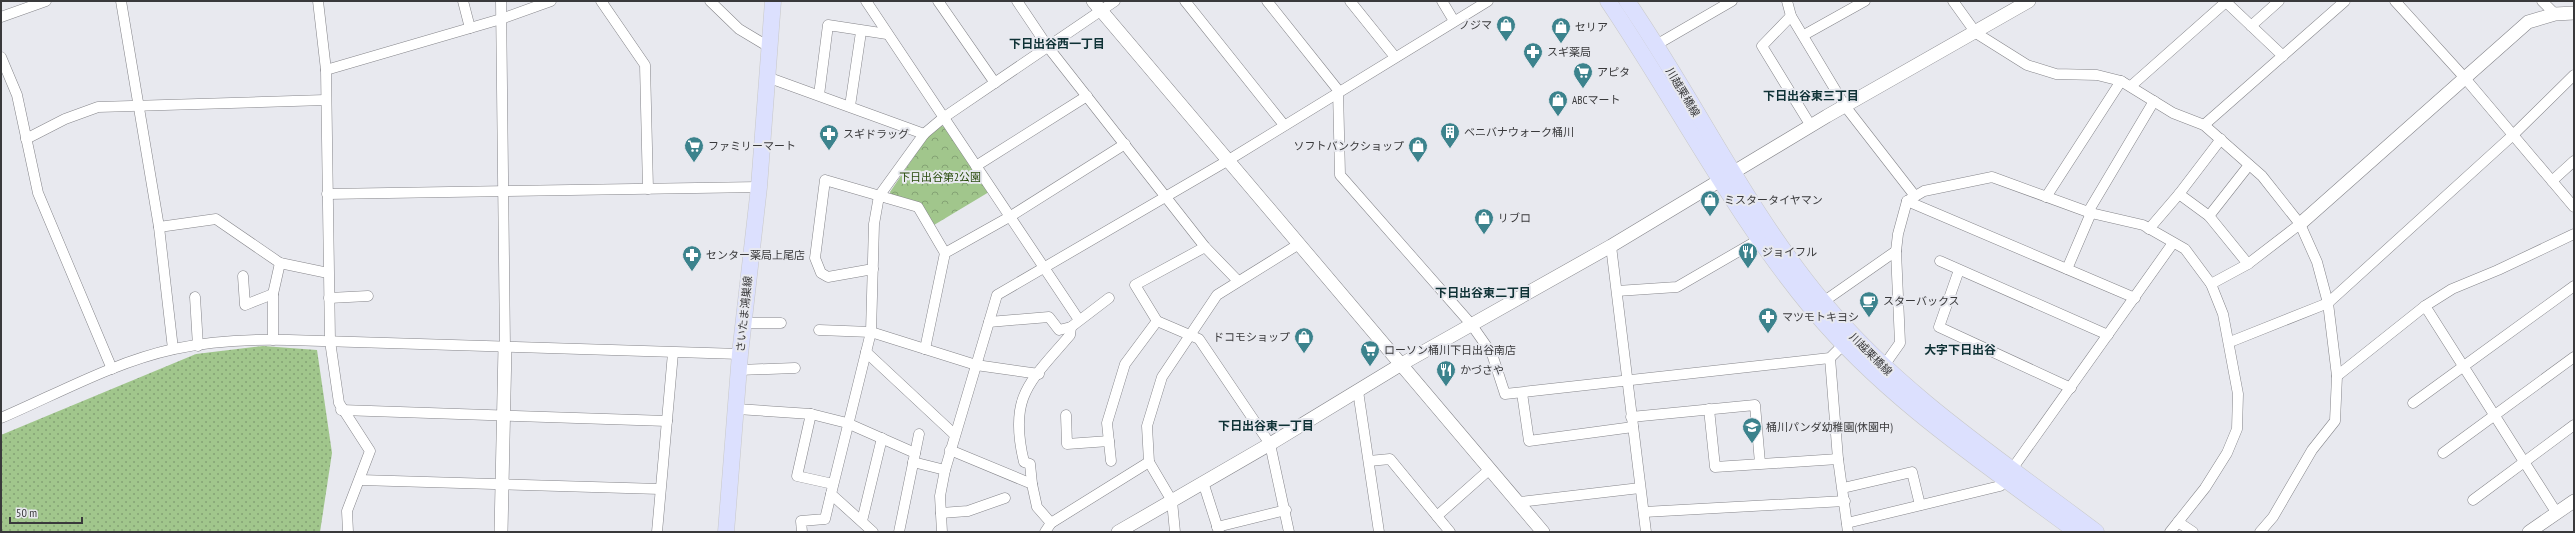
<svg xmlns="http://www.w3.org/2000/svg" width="2575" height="533" viewBox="0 0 2575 533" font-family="'PT Sans Narrow','Noto Sans JP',sans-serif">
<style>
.grass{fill:url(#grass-dots)}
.park{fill:url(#park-crowns)}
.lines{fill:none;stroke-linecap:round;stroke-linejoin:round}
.minor-casing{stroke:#85858a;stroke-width:11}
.tertiary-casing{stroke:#85858a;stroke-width:14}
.primary-casing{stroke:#c8c8c8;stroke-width:17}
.minor{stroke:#fff;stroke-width:10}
.tertiary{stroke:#fff;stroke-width:13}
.primary{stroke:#dce0fe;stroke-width:16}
.labels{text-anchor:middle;stroke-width:4;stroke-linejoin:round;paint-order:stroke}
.poi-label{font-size:11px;fill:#39393b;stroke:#e8e9ef;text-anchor:start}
.street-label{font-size:11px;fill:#39393b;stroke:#e8e9ef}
.park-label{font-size:11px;fill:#274a0b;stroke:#e8e9ef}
.neighbourhood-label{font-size:12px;font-weight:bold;fill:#0f3236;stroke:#e8e9ef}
</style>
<defs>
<pattern id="grass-dots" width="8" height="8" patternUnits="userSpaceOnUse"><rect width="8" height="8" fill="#a1c68c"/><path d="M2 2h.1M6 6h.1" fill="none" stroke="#84a274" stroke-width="1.8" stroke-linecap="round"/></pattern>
<pattern id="park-crowns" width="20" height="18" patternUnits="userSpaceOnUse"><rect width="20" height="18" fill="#a1c68c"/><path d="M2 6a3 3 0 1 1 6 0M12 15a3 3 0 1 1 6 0" fill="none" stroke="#84a274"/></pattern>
</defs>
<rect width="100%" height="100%" fill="#e8e9ef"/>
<path class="grass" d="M263 346 317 350 332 453 320 532H1V435L196 354Z"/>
<path class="park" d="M940 125 944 127 989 192 934 225 920 203 891 196 890 192 930 133Z"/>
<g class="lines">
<g class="minor-casing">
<g id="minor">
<path d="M121 1 159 227 173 349"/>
<path d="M318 1 326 70 330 341 339 403 370 451 347 511 348 532"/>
<path d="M463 1 470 28"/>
<path d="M501 1 505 347"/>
<path d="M601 1 645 65 648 189"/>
<path d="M710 1 739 29 769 47"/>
<path d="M866 1 1079 320"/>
<path d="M938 1 995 83"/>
<path d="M1017 1 1048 47 1205 247 1238 281"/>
<path d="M1185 1 1284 125"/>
<path d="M1267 1 1338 90 1340 175 1471 324 1492 354 1505 394 1830 358 1844 344"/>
<path d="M1350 1 1395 57"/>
<path d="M1442 1 1454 21"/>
<path d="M1787 1 1791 16 1845 106 1915 196"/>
<path d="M1953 1 1976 33 2027 65 2056 74 2097 75 2121 81 2173 113 2204 125 2262 176 2300 224 2317 262 2328 303 2337 376 2335 421 2312 450 2273 517 2260 532"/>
<path d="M2225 1 2283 56"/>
<path d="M2395 1 2464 77 2574 207"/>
<path d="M2542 1 2555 14"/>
<path d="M1791 16 1762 46 1811 126"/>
<path d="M1 17 46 1"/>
<path d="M2251 26 2279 1"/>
<path d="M1804 35 1865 1"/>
<path d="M1656 45 1732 1"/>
<path d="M1 57 17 95 38 193 112 369"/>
<path d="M326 70 501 19 551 1"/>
<path d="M767 77 924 134"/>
<path d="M2131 86 2227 1"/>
<path d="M819 95 828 25 887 34"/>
<path d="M850 106 861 32"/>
<path d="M2204 125 2345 1"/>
<path d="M26 139 65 119 98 107 325 100"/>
<path d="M2221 139 2179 194 2209 216 2248 264 2300 224"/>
<path d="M976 166 1087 96"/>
<path d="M2552 181 2574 161"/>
<path d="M327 194 759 187"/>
<path d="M2046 197 2121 81"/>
<path d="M1907 201 2135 298"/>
<path d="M2088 212 2154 101"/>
<path d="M2209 216 2249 165"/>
<path d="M159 227 216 219 280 263 328 273"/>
<path d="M2149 229 2179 194"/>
<path d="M1611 246 1646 532"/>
<path d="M1205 247 1135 285 1157 321 1199 339 1270 444 1289 532"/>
<path d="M1940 261 2108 335"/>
<path d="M873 269 828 277 821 273 815 258 825 180 918 207 945 253"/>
<path d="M2067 269 2091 213"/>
<path d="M1959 270 1939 327 2071 388"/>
<path d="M243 276 245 305 273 294"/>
<path d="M2211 284 2248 264"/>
<path d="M1617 291 1677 287 1758 240"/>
<path d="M195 297 198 346"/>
<path d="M329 298 368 296"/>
<path d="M1823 302 1896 251"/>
<path d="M2425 306 2556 512"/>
<path d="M989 322 1049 317 1059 330 1071 327 1109 298"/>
<path d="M743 323H781"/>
<path d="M819 330 871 332 976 365 1039 374"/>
<path d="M273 340V294L280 263"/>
<path d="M2230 342 2328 303 2513 135 2574 75"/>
<path d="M925 349 945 253 1011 216 1125 144"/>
<path d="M866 352 955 435"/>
<path d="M1830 358 1838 459 1848 532"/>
<path d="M1883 367 1900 343 1896 251 1898 234 1907 201 1924 191 1992 177 2091 213 2143 225 2185 249 2211 284 2223 314 2238 394 2237 429 2227 453 2205 488 2170 532"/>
<path d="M739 370 795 368"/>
<path d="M2337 376 2425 306 2452 289 2498 270 2574 234"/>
<path d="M1358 391 1379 532"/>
<path d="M1522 393 1529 441 1633 427"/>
<path d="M2413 403 2574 286"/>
<path d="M737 409 811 414 847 423 915 453"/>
<path d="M1709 409 1715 467 1838 459"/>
<path d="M341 410 667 421"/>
<path d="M811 414 797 476 833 484"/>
<path d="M1066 415 1067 444 1109 441"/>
<path d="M1631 417 1755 405 1760 463"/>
<path d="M1 418C57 394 114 362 174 349 211 341 251 339 289 340L740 354"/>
<path d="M950 450 1032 484 1037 507 1051 523"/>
<path d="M2443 453 2574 357"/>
<path d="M1111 461 1107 423 1125 364 1157 321"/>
<path d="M1369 461 1390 459 1450 532"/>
<path d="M913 462 945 470"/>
<path d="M360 480 660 489"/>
<path d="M1203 482 1219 532"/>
<path d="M1032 484 1030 464 1024 462C1008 396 1030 382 1070 335L1071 327"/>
<path d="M1843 488 1912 472 1920 505"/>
<path d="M2473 500 2574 425"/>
<path d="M1519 502 1640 488"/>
<path d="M1644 512 1845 501"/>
<path d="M941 513 968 511 1005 498"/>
<path d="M1437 516 1490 469"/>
<path d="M862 521 882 438"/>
<path d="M2178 522 2193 532"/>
<path d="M1847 523 2000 486 2173 243"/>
<path d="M1217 527 1286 510"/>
<path d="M657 532 673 353"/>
<path d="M802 532 801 521 825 519 831 494"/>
<path d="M873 532 831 494 871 332 874 224 879 196 924 134 943 118 1115 1"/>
<path d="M899 532 919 434"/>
<path d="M942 532 940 496 945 470 997 295 1227 161 1488 1"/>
<path d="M1045 532 1051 523 1149 462"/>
<path d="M1175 532 1172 501 1149 462 1147 426 1162 377 1217 295 1299 244"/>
</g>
</g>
<g class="tertiary-casing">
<g id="tertiary">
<path d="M1093 1 1543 532"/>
<path d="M2300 224 2528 22 2555 14 2574 13"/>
<path d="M501 532 505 347"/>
<path d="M1118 532 1270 444 1400 365 1611 246 1827 116 2029 1"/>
<path d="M2529 532 2574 501"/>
</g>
</g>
<g class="primary-casing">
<g id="primary">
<path d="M1608 1C1677 103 1733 214 1813 310 1887 399 1984 463 2077 532"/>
<path d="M1627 1C1695 100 1746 210 1824 303 1901 395 2001 460 2096 532"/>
<path d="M726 532 740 354 759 187 773 1"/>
</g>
</g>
<use href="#minor" class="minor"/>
<use href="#tertiary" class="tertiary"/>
<use href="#primary" class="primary"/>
</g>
<defs>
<g id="shop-pin" transform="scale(1)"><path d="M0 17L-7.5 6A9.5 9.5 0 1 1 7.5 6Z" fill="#3c838d" stroke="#e8e9ef"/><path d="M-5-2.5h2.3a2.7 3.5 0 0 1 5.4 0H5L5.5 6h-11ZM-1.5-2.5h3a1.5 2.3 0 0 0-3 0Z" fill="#fff"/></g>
<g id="pharmacy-pin" transform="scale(1)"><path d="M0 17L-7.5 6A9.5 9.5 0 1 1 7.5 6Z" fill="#3c838d" stroke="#e8e9ef"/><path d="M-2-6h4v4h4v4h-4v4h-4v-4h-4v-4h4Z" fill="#fff"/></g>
<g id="supermarket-pin" transform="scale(1)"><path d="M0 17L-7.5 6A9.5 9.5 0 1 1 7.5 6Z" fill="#3c838d" stroke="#e8e9ef"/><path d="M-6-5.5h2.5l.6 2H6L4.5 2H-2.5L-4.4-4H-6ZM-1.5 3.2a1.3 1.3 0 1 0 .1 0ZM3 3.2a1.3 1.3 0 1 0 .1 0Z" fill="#fff"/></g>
<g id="building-pin" transform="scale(1)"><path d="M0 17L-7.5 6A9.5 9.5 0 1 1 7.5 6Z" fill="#3c838d" stroke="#e8e9ef"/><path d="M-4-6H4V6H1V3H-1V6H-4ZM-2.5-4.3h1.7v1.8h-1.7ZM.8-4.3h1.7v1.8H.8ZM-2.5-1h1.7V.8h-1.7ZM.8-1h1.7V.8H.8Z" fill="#fff"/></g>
<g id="restaurant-pin" transform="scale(1)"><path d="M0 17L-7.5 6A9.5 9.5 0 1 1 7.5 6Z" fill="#3c838d" stroke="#e8e9ef"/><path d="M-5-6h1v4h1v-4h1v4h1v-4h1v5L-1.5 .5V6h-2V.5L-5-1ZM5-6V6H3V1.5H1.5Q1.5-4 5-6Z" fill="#fff"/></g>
<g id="cafe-pin" transform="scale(1)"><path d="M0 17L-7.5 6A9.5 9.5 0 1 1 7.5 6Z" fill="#3c838d" stroke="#e8e9ef"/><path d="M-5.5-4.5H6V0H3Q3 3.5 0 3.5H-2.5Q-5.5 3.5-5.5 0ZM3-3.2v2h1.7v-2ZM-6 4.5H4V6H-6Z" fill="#fff"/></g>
<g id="school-pin" transform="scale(1)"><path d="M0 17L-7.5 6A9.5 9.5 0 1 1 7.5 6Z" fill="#3c838d" stroke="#e8e9ef"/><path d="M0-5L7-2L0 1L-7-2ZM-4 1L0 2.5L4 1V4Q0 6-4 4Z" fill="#fff"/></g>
</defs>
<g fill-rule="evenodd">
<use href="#shop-pin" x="1506" y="25"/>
<use href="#shop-pin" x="1561" y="27"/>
<use href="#pharmacy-pin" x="1533" y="52"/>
<use href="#supermarket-pin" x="1583" y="72"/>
<use href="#shop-pin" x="1558" y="100"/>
<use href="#building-pin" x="1450" y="132"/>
<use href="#pharmacy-pin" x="829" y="134"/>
<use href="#supermarket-pin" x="694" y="146"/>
<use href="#shop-pin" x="1418" y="146"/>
<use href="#shop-pin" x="1710" y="200"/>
<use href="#shop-pin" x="1484" y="218"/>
<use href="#restaurant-pin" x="1748" y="252"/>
<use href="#pharmacy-pin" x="692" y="255"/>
<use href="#cafe-pin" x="1869" y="301"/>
<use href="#pharmacy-pin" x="1768" y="317"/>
<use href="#shop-pin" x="1304" y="337"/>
<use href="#supermarket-pin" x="1370" y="350"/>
<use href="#restaurant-pin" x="1446" y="370"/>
<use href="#school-pin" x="1752" y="427"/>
</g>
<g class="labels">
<g class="poi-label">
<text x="1492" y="29" text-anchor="end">ノジマ</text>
<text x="1575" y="31">セリア</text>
<text x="1547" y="56">スギ薬局</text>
<text x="1597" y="76">アピタ</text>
<text x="1572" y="104">ABCマート</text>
<text x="1464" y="136">ベニバナウォーク桶川</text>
<text x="843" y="138">スギドラッグ</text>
<text x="708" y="150">ファミリーマート</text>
<text x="1404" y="150" text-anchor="end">ソフトバンクショップ</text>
<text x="1724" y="204">ミスタータイヤマン</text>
<text x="1498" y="222">リブロ</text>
<text x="1762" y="256">ジョイフル</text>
<text x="706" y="259">センター薬局上尾店</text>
<text x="1883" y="305">スターバックス</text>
<text x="1782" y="321">マツモトキヨシ</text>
<text x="1290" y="341" text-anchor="end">ドコモショップ</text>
<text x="1384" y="354">ローソン桶川下日出谷南店</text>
<text x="1460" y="374">かづさや</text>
<text x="1766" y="431">桶川パンダ幼稚園(休園中)</text>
</g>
<g class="street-label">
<text transform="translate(1683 92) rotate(59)" y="4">川越栗橋線</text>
<text transform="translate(744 314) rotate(-84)" y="4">さいたま鴻巣線</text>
<text transform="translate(1871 354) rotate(45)" y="4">川越栗橋線</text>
</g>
<g class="park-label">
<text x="940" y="181">下日出谷第2公園</text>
</g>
<g class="neighbourhood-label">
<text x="1057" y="48">下日出谷西一丁目</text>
<text x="1811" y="100">下日出谷東三丁目</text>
<text x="1483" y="297">下日出谷東二丁目</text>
<text x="1960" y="354">大字下日出谷</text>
<text x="1266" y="430">下日出谷東一丁目</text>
</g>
</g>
<rect width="2575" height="533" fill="none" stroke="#39393b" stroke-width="4"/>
<path d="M10 517v6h72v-6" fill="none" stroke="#39393b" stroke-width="2"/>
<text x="16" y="517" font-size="12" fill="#39393b" stroke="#e8e9ef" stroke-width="3" paint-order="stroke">50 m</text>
</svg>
